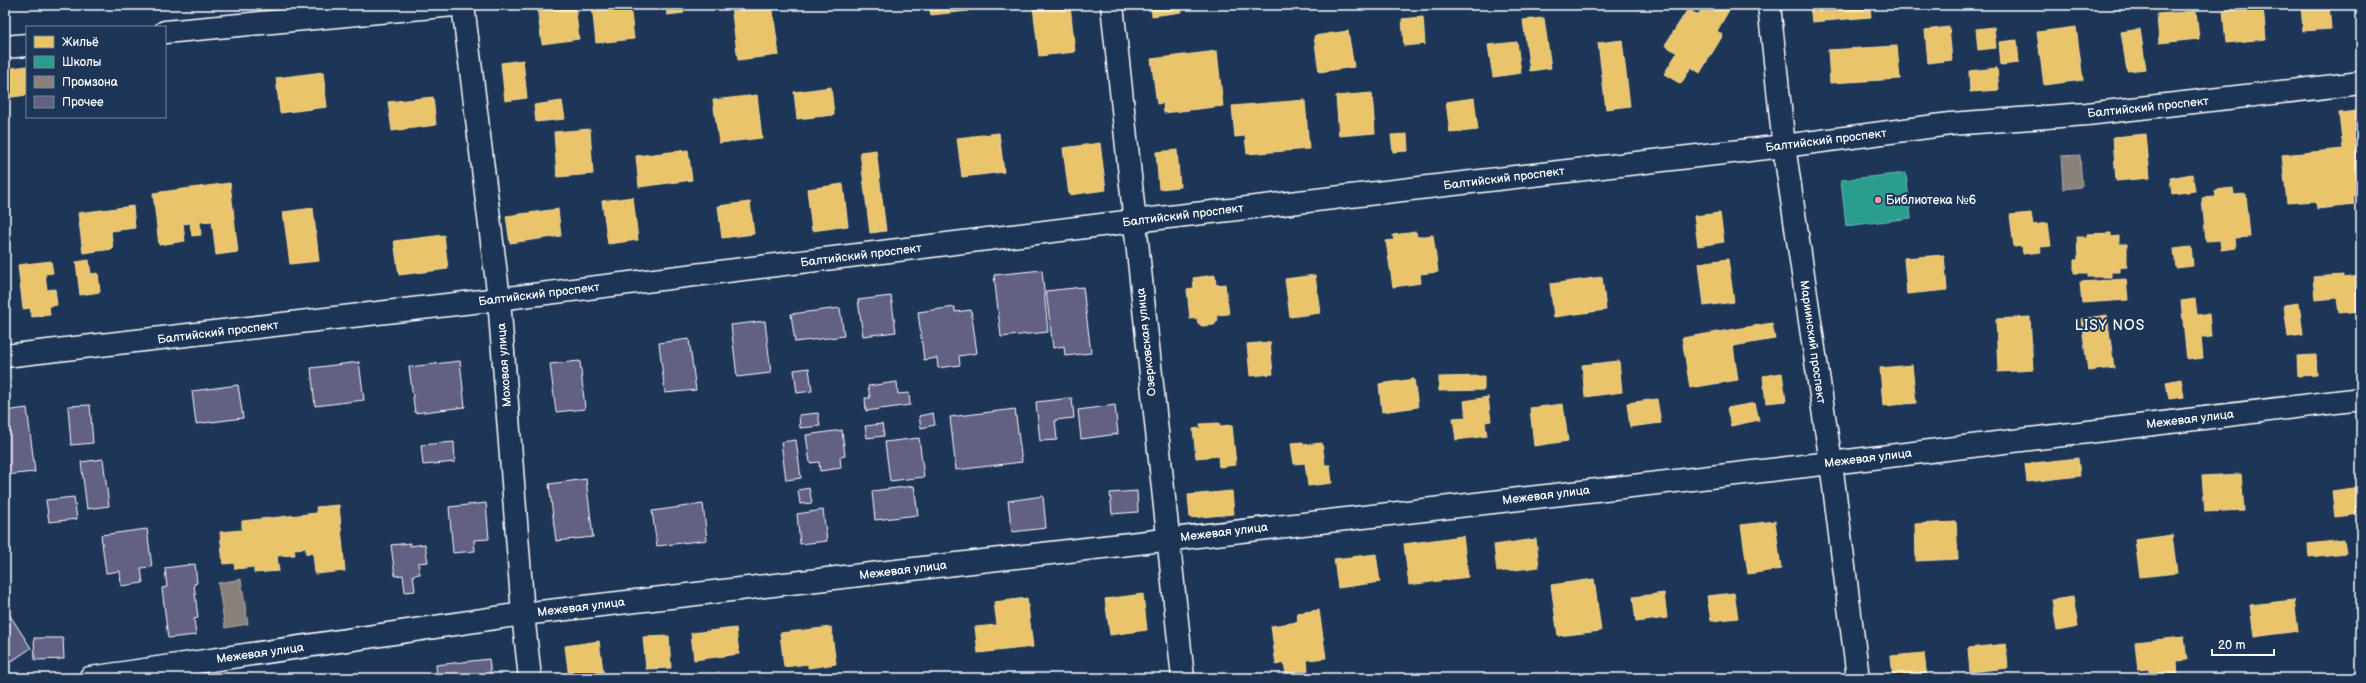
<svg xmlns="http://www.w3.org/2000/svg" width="2366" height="683" viewBox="0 0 2366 683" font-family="'Balsamiq Sans',sans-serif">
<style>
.homes{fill:#e9c46a;stroke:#f0d697}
.schools{fill:#2a9d8f;stroke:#6abab1}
.industry{fill:#8a817c;stroke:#ada7a3}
.building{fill:#626183;stroke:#fff}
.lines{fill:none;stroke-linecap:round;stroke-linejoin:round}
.minor-casing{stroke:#fff;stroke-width:25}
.minor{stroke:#1d3557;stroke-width:22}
.poi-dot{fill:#ff9aa2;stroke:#1d3557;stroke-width:1.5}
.labels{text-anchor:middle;stroke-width:4;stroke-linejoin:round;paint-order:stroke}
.street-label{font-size:12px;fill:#fff;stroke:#1d3557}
.poi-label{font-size:12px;fill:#fff;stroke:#1d3557;text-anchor:start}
.quarter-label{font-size:14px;letter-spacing:1px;fill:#fff;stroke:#1d3557}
</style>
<rect width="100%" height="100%" fill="#1d3557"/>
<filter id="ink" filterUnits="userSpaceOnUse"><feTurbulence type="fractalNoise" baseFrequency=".025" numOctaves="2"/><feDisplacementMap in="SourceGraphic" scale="8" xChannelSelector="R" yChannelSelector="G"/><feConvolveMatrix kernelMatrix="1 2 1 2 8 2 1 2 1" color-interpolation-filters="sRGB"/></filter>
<g filter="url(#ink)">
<g class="homes">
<path d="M575 5 579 39 542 44 537 6Z"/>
<path d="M592 5H630L634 39 596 43Z"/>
<path d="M666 5H683L684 13 667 15Z"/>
<path d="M772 5 779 55 738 60 731 6Z"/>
<path d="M929 5H968V11L931 15Z"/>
<path d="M1052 5H1070L1075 52 1039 56 1033 7Z"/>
<path d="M1151 5H1181L1182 12 1152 16Z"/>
<path d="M1704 5H1721L1729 10 1717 31 1723 35 1700 73 1691 67 1681 84 1664 74 1677 53 1665 45 1688 9 1698 15Z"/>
<path d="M1810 5H1870L1871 17 1812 22Z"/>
<path d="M2113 5H2137V8L2114 9Z"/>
<path d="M2301 5H2329L2331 29 2303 31Z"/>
<path d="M2263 7 2266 39 2226 43 2223 11Z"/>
<path d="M2196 11 2199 39 2159 43 2157 14Z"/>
<path d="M1423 17 1425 44 1404 46 1402 19Z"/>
<path d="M1544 18 1551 68 1530 71 1523 20Z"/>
<path d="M1949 27 1952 60 1928 63 1925 30Z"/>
<path d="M1994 27 1996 48 1978 50 1976 29Z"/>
<path d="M2076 27 2083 80 2044 85 2037 32Z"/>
<path d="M2140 29 2146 69 2127 71 2121 32Z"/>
<path d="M1348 31 1354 67 1319 72 1314 36Z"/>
<path d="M1622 40 1630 106 1606 109 1598 43Z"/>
<path d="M2017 40 2019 63 2001 65 1999 42Z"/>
<path d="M1517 42 1521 73 1493 77 1488 45Z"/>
<path d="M1897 46 1900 79 1830 83 1828 50Z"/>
<path d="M1217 51 1223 106 1164 113 1163 103 1157 104 1151 59Z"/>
<path d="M523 60 527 98 505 101 501 63Z"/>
<path d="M27 66V95L5 98V69Z"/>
<path d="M1997 68 1999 90 1970 92 1969 71Z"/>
<path d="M323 72 327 107 280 113 276 78Z"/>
<path d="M831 87 834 115 797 119 794 92Z"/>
<path d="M1372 93 1375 133 1339 136 1336 96Z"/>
<path d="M757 95 762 138 719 143 713 100Z"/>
<path d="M433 97 436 125 392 131 388 102Z"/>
<path d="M1474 98 1478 130 1450 133 1446 102Z"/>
<path d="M1305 100 1309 149 1247 154 1245 136 1235 137 1232 106Z"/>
<path d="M562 101 565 119 536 122 534 105Z"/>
<path d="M2357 111 2361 156V195L2353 196 2354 205 2317 209 2316 201 2287 203 2282 155 2343 149 2339 113Z"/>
<path d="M590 129 593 174 557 177 554 132Z"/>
<path d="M999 133 1004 172 962 177 957 138Z"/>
<path d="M1407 134 1408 151 1393 152 1391 135Z"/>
<path d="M2146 134 2150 178 2116 181 2113 137Z"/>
<path d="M1100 143 1106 190 1069 195 1063 148Z"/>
<path d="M688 150 692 180 639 187 636 156Z"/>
<path d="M876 150 886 231 870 233 860 152Z"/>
<path d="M1177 150 1180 187 1159 189 1156 152Z"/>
<path d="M2192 174 2195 191 2172 194 2170 178Z"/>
<path d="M230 183 238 252 216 255 212 221 200 222 201 235 192 236 190 223 183 224 185 241 159 245 153 193Z"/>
<path d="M843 184 848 226 812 231 807 189Z"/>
<path d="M2233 188 2234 195 2246 194 2250 237 2235 238 2236 248 2221 250 2220 240 2206 241 2202 198 2216 197 2215 190Z"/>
<path d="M633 197 638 240 608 244 602 201Z"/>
<path d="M750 202 754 234 722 238 718 206Z"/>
<path d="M133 206 135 228 111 231 113 249 83 253 78 213Z"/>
<path d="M313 208 319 261 290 264 283 212Z"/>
<path d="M558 209 561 236 510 243 506 216Z"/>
<path d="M1720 213 1724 242 1698 246 1694 216Z"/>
<path d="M2031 213 2033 225 2048 223 2051 246 2040 247 2041 252 2023 254 2022 246 2014 247 2010 215Z"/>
<path d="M1416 232 1417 237 1433 235 1438 272 1420 274 1421 283 1393 287 1386 241 1394 240 1393 235Z"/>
<path d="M2111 233V237L2119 236V244H2127V267H2120V272H2111V277H2088V273H2074V260H2078L2077 237H2087V234Z"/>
<path d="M444 235 448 269 399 275 394 241Z"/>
<path d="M2191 247 2193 266 2176 268 2174 249Z"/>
<path d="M1944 255 1947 290 1907 294 1904 258Z"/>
<path d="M1728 259 1734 302 1704 306 1699 263Z"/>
<path d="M89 260 91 274 98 273 100 292 80 295 76 262Z"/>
<path d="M51 261 53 273 45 274 47 290 55 289 57 305 49 306 50 315 32 317 30 308 23 309 18 265Z"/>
<path d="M1215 275 1216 285 1225 284 1229 314 1216 315 1218 320 1214 325 1202 326 1198 323 1197 318 1190 319 1187 289 1194 288 1193 278Z"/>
<path d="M1315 275 1320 313 1290 317 1285 279Z"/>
<path d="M2343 275V278L2361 276V311L2339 313 2337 298 2315 300 2313 277Z"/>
<path d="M1602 277 1606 310 1554 317 1550 284Z"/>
<path d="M2126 279 2128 300 2082 303 2080 282Z"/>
<path d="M2195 299 2197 315 2209 314 2211 337 2201 338 2203 358 2187 360 2181 301Z"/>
<path d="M2299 303 2303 335 2288 337 2284 305Z"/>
<path d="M2107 315 2114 368 2088 371 2081 319Z"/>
<path d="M2030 317 2033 370 1998 372 1996 319Z"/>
<path d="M1772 323 1775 339 1733 346 1738 380 1690 388 1682 338Z"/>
<path d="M1270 342 1273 374 1250 376 1247 344Z"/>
<path d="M2316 355 2317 375 2298 376 2297 356Z"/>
<path d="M1619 361 1622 392 1585 397 1582 365Z"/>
<path d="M1912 365 1916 403 1883 406 1880 368Z"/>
<path d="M1782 373 1786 401 1766 403 1763 376Z"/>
<path d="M1484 376V390L1439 391V377Z"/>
<path d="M1414 379 1418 407 1382 412 1379 384Z"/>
<path d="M2181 379 2184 397 2169 399 2166 382Z"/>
<path d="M1488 397 1491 421 1485 422 1487 436 1456 440 1453 418 1466 417 1464 401Z"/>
<path d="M1657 399 1661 423 1630 427 1627 403Z"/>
<path d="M1755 403 1759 420 1731 426 1727 408Z"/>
<path d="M1563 404 1568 441 1534 446 1530 408Z"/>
<path d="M1219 423 1220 426 1232 425 1236 465 1219 467 1218 456 1196 458 1193 429 1201 428 1200 424Z"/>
<path d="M1303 442V445L1322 443 1325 465H1330L1332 483 1308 486 1305 463 1294 464 1291 443Z"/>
<path d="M2078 458 2080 476 2027 482 2025 464Z"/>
<path d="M2241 474 2244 510 2205 512 2202 476Z"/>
<path d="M2361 487V514L2335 517 2332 491Z"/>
<path d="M1232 491 1234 514 1190 518 1188 495Z"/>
<path d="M339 505 345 571 315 574 313 553 306 554V548L294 549 295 555 277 556 279 571 254 573V567L235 569 234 563 223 564 220 532 242 530V521L317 513 316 507Z"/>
<path d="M1775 521 1781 569 1748 574 1741 525Z"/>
<path d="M1956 522 1958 559 1916 561 1915 524Z"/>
<path d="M2172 535 2177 573 2140 577 2135 540Z"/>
<path d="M1463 536 1468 577 1409 585 1404 544Z"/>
<path d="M1536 539 1539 567 1497 572 1494 545Z"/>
<path d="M2344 540 2346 553 2309 557 2308 544Z"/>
<path d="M1376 554 1380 582 1338 588 1334 559Z"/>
<path d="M1594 579 1601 631 1558 636 1551 585Z"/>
<path d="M1664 593 1667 618 1636 622 1633 597Z"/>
<path d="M1734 593 1738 618 1711 621 1707 596Z"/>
<path d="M1143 594 1147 630 1110 635 1105 599Z"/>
<path d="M2073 597 2078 627 2057 631 2052 600Z"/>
<path d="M1027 598 1033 647 978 653 975 627 997 625 994 602Z"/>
<path d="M2294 600 2298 631 2254 637 2250 605Z"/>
<path d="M1319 610 1326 658 1307 660 1308 671 1286 673 1284 663 1276 665 1271 626 1298 622 1297 613Z"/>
<path d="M831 627 836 664 808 668V664L784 667 780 633Z"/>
<path d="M736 628 739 654 694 660 691 633Z"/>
<path d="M669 636 671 668 646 669 643 637Z"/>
<path d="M2184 637 2187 660 2177 661 2178 678H2149V669L2138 670 2135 642Z"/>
<path d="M599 641 604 678H569L565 646Z"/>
<path d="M2006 644 2008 668 1970 672 1968 648Z"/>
<path d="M1924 653 1927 678H1893L1891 656Z"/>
</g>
<path class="schools" d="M1906 173 1911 218 1846 226 1841 180Z"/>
<g class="industry">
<path d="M2080 155 2082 187 2063 189 2061 156Z"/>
<path d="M241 579 248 624 225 628 218 583Z"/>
</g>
<g class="building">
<path d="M1042 270 1048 332 1001 337 994 275Z"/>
<path d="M1083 287 1091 353 1065 356 1064 346 1053 348 1046 291Z"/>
<path d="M891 296 896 332 863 336 858 300Z"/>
<path d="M955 307V312L971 310 977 353 959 356 960 365 938 368 937 358 924 360 918 312Z"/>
<path d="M840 308 844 336 795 342 791 314Z"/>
<path d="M765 321 771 373 737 377 731 325Z"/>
<path d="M689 339 696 390 665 393 659 343Z"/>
<path d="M460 361 465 407 415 413 409 367Z"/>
<path d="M580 361 585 409 556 412 550 364Z"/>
<path d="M359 362 364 400 315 406 311 368Z"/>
<path d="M809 368 812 391 797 393 794 370Z"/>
<path d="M897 382 898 394 909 393 910 405 866 411 865 398H870L868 386Z"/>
<path d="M238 385 243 418 196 424 192 391Z"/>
<path d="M1072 398 1074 418 1055 420 1057 440 1040 441 1036 402Z"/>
<path d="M90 405 93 443 71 445 68 406Z"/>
<path d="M1115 405 1118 434 1081 439 1078 410Z"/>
<path d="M27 408 35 472 5 475V411Z"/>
<path d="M1015 409 1022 462 956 470 950 417Z"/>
<path d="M818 413 820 426 800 428 799 415Z"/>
<path d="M933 413 935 425 921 428 919 416Z"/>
<path d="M882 424 884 436 867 438 865 426Z"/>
<path d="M842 430 845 456 840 457 841 468 820 471 819 462 810 463 806 435Z"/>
<path d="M919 438 924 477 890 481 885 442Z"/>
<path d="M796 440 801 478 786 480 781 442Z"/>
<path d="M454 442 455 462 423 465 421 445Z"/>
<path d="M103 459 109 506 87 509 81 462Z"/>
<path d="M586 479 593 537 556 541 549 484Z"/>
<path d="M914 486 918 515 875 520 872 491Z"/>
<path d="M809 488 812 503 800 504 798 490Z"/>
<path d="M1137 491 1138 512 1112 514 1110 493Z"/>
<path d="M1043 496 1046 528 1012 532 1008 501Z"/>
<path d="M74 497 77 519 49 522 46 500Z"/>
<path d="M486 503 489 539 474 540 475 551 453 553 449 507Z"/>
<path d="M703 504 707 540 657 546 652 511Z"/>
<path d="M823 510 827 541 800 544 797 514Z"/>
<path d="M147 529 152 567 141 568 143 583 121 586 120 571 106 573 101 535Z"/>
<path d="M410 543V546L425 544 428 562 418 563 420 574 413 575 415 591 405 592 403 575 395 576 391 545Z"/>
<path d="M195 564 197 583 194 584 198 618 194 619 196 635 168 638 162 588 167 587 165 568Z"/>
<path d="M9 614 31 648 12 661 5 650V617Z"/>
<path d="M34 638H63L64 659 35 660Z"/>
<path d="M489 659 491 678H437L436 665Z"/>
</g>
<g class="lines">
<g class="minor-casing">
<g id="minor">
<path d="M463 5 499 299 523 614 530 678"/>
<path d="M1112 5 1183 678"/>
<path d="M1769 5 1784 146 1831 463 1858 678"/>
<path d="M165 32 454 5"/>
<path d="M5 47 27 45"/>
<path d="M5 356 499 299 1134 221 1784 146 1950 124 2087 114 2361 83"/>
<path d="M90 678 523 614 1831 463 2361 399"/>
</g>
</g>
<use href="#minor" class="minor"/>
</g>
</g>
<circle class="poi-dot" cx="1878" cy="200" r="4"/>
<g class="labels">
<g class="street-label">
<text transform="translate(2148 107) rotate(-6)" y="4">Балтийский проспект</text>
<text transform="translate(1826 140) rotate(-7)" y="4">Балтийский проспект</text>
<text transform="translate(1504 178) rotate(-7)" y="4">Балтийский проспект</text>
<text transform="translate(1183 215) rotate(-7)" y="4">Балтийский проспект</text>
<text transform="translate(861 255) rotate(-7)" y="4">Балтийский проспект</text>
<text transform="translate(539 294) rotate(-7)" y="4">Балтийский проспект</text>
<text transform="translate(218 332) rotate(-7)" y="4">Балтийский проспект</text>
<text transform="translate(1146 342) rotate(-96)" y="4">Озерковская улица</text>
<text transform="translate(1813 342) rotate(82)" y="4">Мариинский проспект</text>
<text transform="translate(504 365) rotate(-94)" y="4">Моховая улица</text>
<text transform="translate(2190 419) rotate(-7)" y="4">Межевая улица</text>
<text transform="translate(1868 458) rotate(-7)" y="4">Межевая улица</text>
<text transform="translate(1546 495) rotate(-7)" y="4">Межевая улица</text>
<text transform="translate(1224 532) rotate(-7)" y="4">Межевая улица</text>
<text transform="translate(903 570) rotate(-7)" y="4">Межевая улица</text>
<text transform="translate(581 607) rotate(-7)" y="4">Межевая улица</text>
<text transform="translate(260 653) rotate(-8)" y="4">Межевая улица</text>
</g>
<g class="poi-label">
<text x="1886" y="204">Библиотека №6</text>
</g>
<g class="quarter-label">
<text x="2110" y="330">LISY NOS</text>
</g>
</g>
<rect width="2366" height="683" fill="none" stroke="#1d3557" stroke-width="20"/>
<rect x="10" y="10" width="2346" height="663" fill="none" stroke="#fff" stroke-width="1.5" filter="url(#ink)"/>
<rect x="26" y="26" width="140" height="92" fill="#1d3557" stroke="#77869a"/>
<rect x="34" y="36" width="20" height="12" fill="#e9c46a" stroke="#77869a"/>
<text x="62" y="46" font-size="12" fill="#ffffff">Жильё</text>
<rect x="34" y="56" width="20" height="12" fill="#2a9d8f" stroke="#77869a"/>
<text x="62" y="66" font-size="12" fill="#ffffff">Школы</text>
<rect x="34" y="76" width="20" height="12" fill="#8a817c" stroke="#77869a"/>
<text x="62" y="86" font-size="12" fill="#ffffff">Промзона</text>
<rect x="34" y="96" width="20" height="12" fill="#626183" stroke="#77869a"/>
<text x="62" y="106" font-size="12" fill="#ffffff">Прочее</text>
<path d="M2212 649v6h62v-6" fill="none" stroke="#ffffff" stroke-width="2"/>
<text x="2218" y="649" font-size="12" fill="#ffffff" stroke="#1d3557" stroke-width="3" paint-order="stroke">20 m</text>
</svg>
